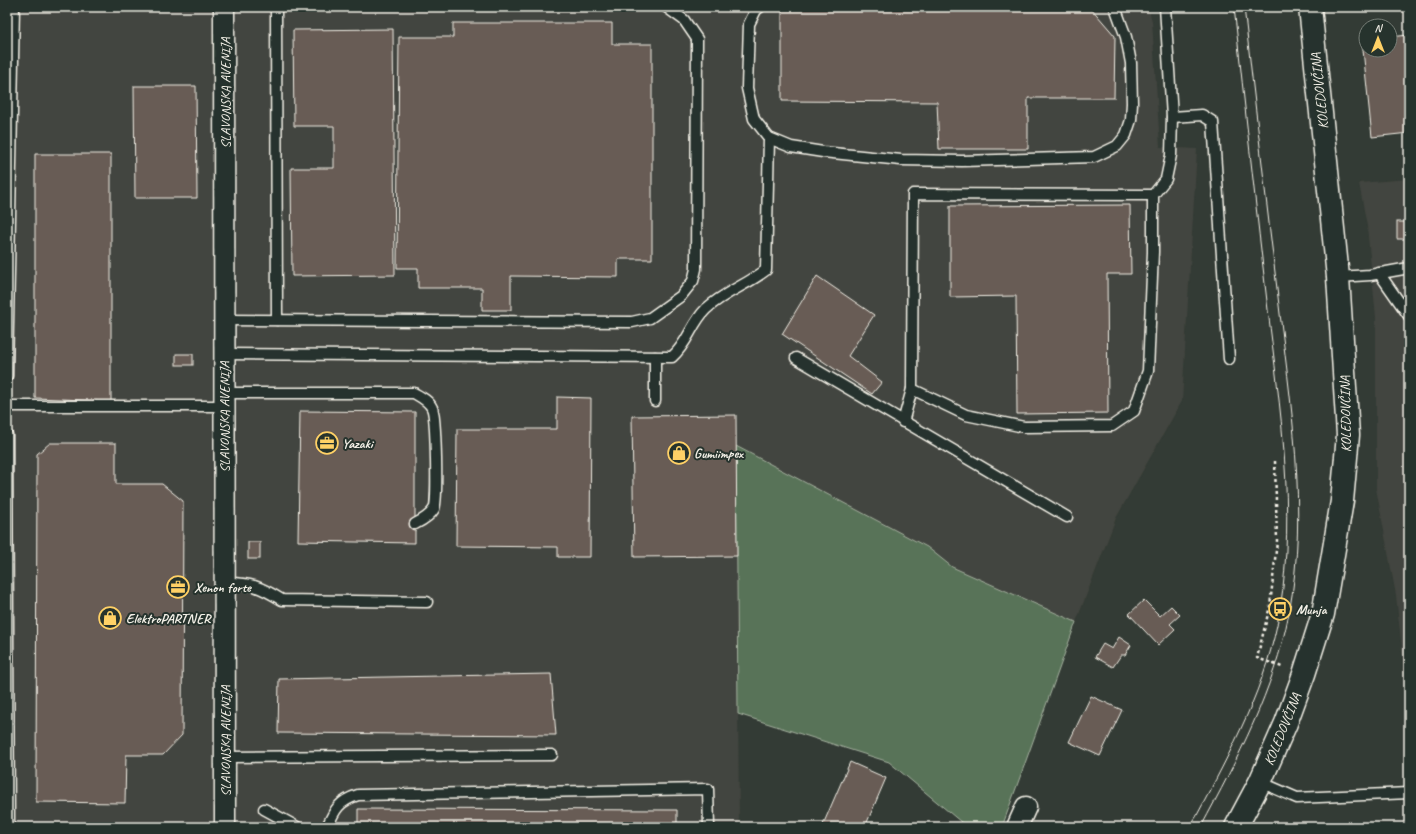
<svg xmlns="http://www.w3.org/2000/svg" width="1416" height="834" viewBox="0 0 1416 834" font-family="Caveat,sans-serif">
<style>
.built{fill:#43453f}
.green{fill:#597359;stroke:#a6b2a0}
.building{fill:#685c55;stroke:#f4f1e8}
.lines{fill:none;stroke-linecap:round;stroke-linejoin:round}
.lane-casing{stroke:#f4f1e8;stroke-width:13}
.street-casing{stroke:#f4f1e8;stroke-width:23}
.secondary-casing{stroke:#f4f1e8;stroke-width:25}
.path{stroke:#f4f1e8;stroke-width:2.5;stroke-dasharray:3 3;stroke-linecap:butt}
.lane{stroke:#26332d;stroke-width:10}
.street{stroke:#26332d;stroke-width:20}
.secondary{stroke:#26332d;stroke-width:22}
.tram{stroke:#f4f1e8;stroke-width:1}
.labels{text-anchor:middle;stroke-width:4;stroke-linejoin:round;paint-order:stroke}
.street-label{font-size:14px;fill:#f4f1e8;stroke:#26332d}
.poi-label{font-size:14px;font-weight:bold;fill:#f4f1e8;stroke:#26332d;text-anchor:start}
</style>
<rect width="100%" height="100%" fill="#333b35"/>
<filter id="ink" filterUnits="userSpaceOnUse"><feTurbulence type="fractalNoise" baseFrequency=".025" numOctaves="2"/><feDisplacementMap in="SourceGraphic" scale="8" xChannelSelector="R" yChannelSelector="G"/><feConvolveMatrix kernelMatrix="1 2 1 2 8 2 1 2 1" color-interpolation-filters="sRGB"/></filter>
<g filter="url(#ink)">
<g class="built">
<path d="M7 7H1148L1152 21 1160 147 1197 149 1182 401 1116 518 1076 622 952 567 927 547 736 446 739 827H7Z"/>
<path d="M1409 179V716L1396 595 1376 488V317L1367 226 1359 183Z"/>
</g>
<path class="green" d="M736 446 927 547 952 567 1076 622 1002 827H967L889 762 738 714Z"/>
<g class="building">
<path d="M782 8H1091L1115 36 1114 98H1028V149H939L937 102 782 101Z"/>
<path d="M453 23H612V44H652V259H618V277L511 276V310H482V288H418V268H397L399 37H453Z"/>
<path d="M393 29 395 275 292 276 291 168H334V126H294L293 30Z"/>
<path d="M1409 35V133L1372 137 1362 40 1366 39V50H1390V37Z"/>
<path d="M134 86H196L197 198H135Z"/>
<path d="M35 154H111V401L35 398Z"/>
<path d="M1130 205 1131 274H1107L1108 413 1017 414 1016 296 950 297V206Z"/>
<rect x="1397" y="222" width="12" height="17"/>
<path d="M817 276 874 315 848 356 882 382 872 394 782 334Z"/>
<rect x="176" y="354" width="17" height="11"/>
<path d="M557 397 591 398 590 557H558V547L456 546 457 429H557Z"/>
<path d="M300 411 415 412V543L298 541Z"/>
<path d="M736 415 737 556 634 557 632 416Z"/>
<path d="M50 443H116V484H162L183 501 182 735 163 755H126L125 803 36 802 37 454Z"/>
<rect x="248" y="542" width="12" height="17"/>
<path d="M1144 600 1160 616 1171 606 1180 615 1170 624 1175 629 1158 645 1129 614Z"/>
<path d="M1119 637 1131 645 1125 655H1121L1113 667 1095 657 1103 644 1112 649Z"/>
<path d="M551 674 556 735 278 733 279 679Z"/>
<path d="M1091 696 1122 710 1100 756 1069 742Z"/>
<path d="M850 762 886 778 865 827H822Z"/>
<path d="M358 809 677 810V827H358Z"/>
</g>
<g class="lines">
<g class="lane-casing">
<g id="lane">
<path d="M276 7 277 320"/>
<path d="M760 7 756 10 749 24 747 88 754 119 769 138 791 147 823 152 901 160 962 161 1094 157 1117 146 1126 135 1131 120 1132 103 1131 63 1126 37 1115 7"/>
<path d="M1172 117 1202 115 1213 122 1229 359"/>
<path d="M1153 195 913 194 912 389 966 415 1024 427 1112 426 1134 411 1148 371 1153 252V195L1166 179 1171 155 1172 117 1165 7"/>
<path d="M1379 273 1409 316"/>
<path d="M1338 277 1370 275 1409 268"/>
<path d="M226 320 632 322 650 318 681 296 693 281 696 269 697 39 684 20 666 7"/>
<path d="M225 354 672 357C688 343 691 324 706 309 724 292 747 285 766 270L769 138"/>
<path d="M655 357V401"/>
<path d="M796 358 1067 517"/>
<path d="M7 376 14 7"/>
<path d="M224 393H414C421 397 429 401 432 408 436 416 438 502 434 509 430 516 423 520 415 524"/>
<path d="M7 406H223"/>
<path d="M903 422 912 389"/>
<path d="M7 435 9 827"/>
<path d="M224 583C250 582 261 587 282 600L427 602"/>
<path d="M225 757 552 755"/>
<path d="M1260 782 1297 798 1409 793"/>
<path d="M264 809 297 827"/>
<path d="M327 827C335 809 339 801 358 795L708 789 709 827"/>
</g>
</g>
<g class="street-casing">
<g id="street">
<path d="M224 7 225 827"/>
<path d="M1017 827 1026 807"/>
</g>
</g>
<g class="secondary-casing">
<path id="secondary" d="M1236 827 1260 782 1286 723 1304 674 1323 614 1342 501 1348 435 1338 277 1310 7"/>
</g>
<path class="path" d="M1275 461 1277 541 1270 606 1257 658 1282 667"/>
<use href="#lane" class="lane"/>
<use href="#street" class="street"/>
<use href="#secondary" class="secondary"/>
<g class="tram">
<path d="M1189 827 1196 817C1231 751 1268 683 1280 609 1296 510 1280 408 1268 310 1256 209 1245 108 1234 7"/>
<path d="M1201 827C1238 758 1274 690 1289 613 1309 508 1290 401 1278 297 1266 200 1255 104 1244 7"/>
</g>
</g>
</g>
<defs>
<g id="office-ring" transform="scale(1.15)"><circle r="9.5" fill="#26332d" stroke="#ffd166" stroke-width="1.5"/><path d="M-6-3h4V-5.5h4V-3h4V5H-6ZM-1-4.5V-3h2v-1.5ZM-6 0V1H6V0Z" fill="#ffd166"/></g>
<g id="shop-ring" transform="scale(1.15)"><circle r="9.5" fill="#26332d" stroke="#ffd166" stroke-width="1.5"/><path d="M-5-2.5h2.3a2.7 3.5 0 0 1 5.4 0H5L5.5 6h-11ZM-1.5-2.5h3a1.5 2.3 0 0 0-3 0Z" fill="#ffd166"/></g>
<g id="bus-ring" transform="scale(1.15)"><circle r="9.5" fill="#26332d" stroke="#ffd166" stroke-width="1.5"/><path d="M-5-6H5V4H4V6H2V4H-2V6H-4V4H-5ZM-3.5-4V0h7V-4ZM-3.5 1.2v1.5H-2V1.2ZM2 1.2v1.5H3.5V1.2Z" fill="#ffd166"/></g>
</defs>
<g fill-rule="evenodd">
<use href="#office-ring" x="327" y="443"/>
<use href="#shop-ring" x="679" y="453"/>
<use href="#office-ring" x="178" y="587"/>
<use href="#bus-ring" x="1280" y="609"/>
<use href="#shop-ring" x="110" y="618"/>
</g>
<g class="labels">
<g class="street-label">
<text transform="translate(1319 91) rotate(-96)" y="5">KOLEDOVČINA</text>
<text transform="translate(225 93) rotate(-90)" y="5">SLAVONSKA AVENIJA</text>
<text transform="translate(1345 414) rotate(-91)" y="5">KOLEDOVČINA</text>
<text transform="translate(224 417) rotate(-90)" y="5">SLAVONSKA AVENIJA</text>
<text transform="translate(1282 729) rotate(-68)" y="5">KOLEDOVČINA</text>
<text transform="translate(225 741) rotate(-90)" y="5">SLAVONSKA AVENIJA</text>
</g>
<g class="poi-label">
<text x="342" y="448">Yazaki</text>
<text x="694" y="458">Gumiimpex</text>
<text x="194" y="592">Xenon forte</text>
<text x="1296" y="614">Munja</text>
<text x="126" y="623">ElektroPARTNER</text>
</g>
</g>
<rect width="1416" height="834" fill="none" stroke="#26332d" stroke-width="24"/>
<rect x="12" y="12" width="1392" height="810" fill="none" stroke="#f4f1e8" stroke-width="1.5" filter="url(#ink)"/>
<g transform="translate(1378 38)"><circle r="19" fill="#26332d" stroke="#787f78"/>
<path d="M0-3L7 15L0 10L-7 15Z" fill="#ffd166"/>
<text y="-6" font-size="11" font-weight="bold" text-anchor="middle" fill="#f4f1e8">N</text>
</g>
</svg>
